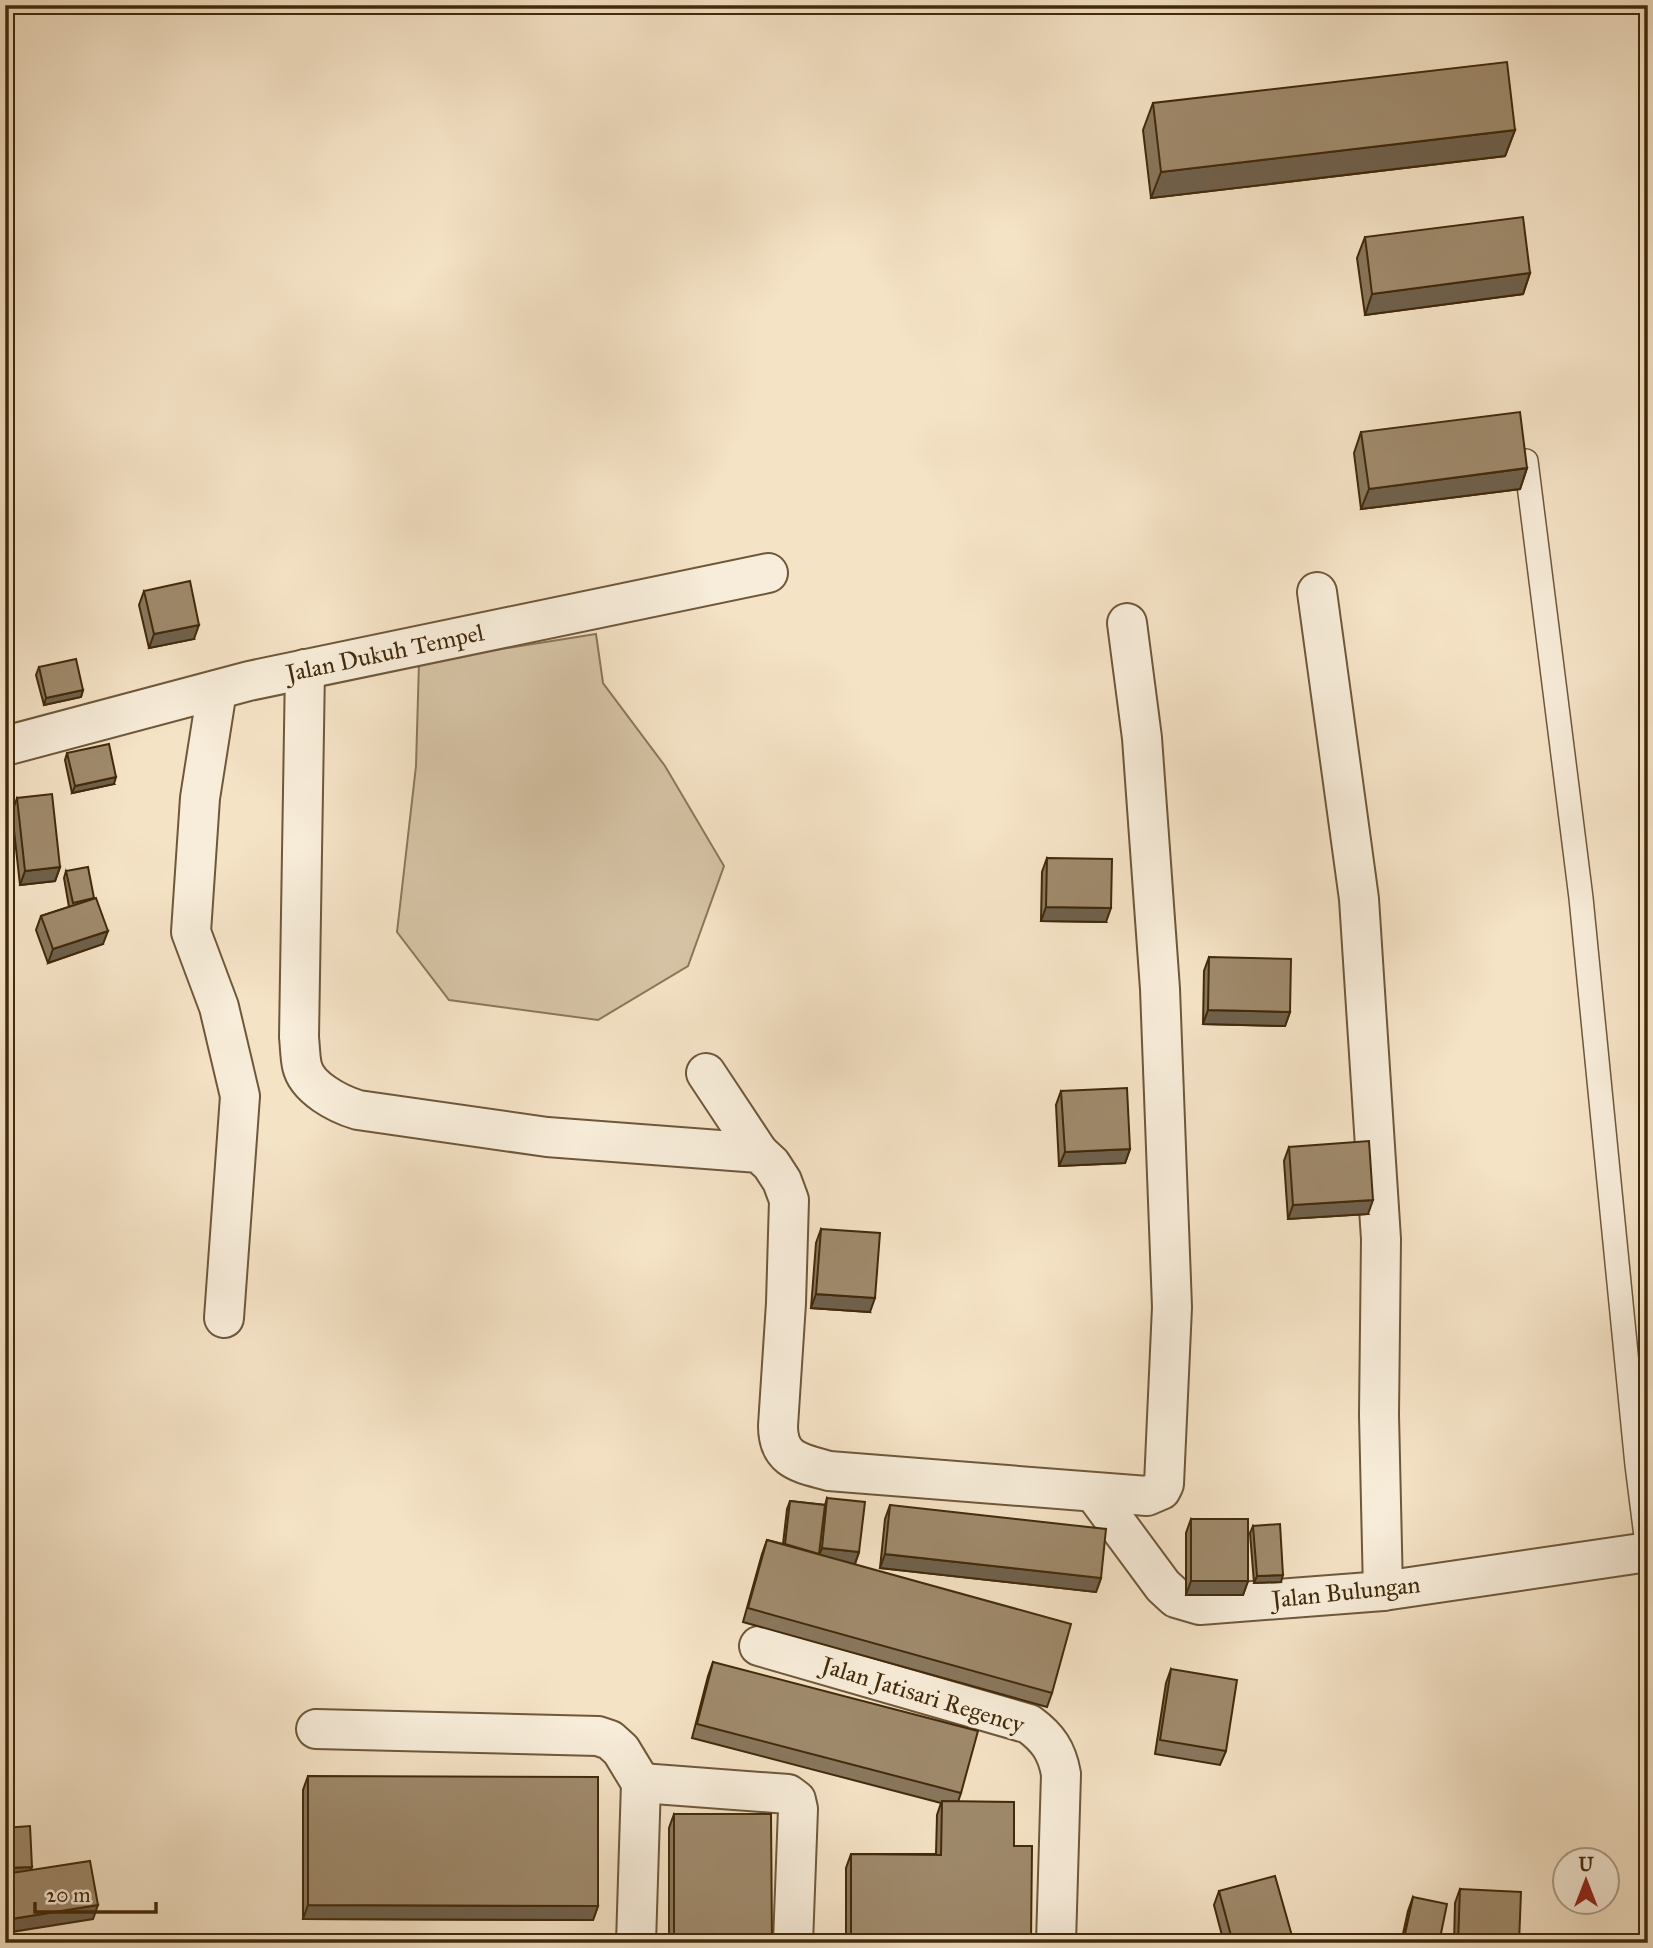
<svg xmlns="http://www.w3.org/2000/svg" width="1653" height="1948" viewBox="0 0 1653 1948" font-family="'IM FELL Great Primer',serif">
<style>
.green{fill:#d6c4a6;stroke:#8c7758;stroke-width:2}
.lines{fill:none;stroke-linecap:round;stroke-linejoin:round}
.service-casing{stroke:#6e5839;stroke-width:26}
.minor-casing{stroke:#6e5839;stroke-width:42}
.service{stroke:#f8edda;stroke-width:23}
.minor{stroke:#f8edda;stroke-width:38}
.wall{fill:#89775d;stroke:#412a0a;stroke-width:2}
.shaded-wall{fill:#6f614c;stroke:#412a0a;stroke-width:2}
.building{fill:#9f8a6c;stroke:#412a0a;stroke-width:2}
.labels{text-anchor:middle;stroke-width:6;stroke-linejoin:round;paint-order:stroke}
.street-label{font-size:24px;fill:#412a0a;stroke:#f8edda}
</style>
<rect width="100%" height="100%" fill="#f5e3c6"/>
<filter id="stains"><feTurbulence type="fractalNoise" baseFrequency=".00286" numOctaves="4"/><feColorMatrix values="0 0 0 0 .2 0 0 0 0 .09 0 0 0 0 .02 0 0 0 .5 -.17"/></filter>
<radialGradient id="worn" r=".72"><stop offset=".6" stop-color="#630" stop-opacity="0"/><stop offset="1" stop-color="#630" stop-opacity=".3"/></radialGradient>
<path class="green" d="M596 634 603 683 665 766 724 866 688 966 598 1020 449 1000 397 932 416 766 419 662Z"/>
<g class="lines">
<g class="service-casing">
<path id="service" d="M1526 461 1581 898 1637 1465 1648 1552"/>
</g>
<g class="minor-casing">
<g id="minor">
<path d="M1317 592 1359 899 1381 1239 1379 1415 1383 1591"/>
<path d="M305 669 299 1037C300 1046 300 1057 302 1066 307 1088 338 1104 358 1110L547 1137 759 1153 771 1164 782 1181 789 1200 786 1303 778 1426C778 1461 801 1463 829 1471L1147 1496 1161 1490 1164 1484 1172 1307 1160 989 1142 738 1127 623"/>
<path d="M217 690 200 798 191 932 219 1007 240 1096 224 1318"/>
<path d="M5 746 249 681 768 573"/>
<path d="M706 1073 759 1153"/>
<path d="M1095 1494 1163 1586 1176 1598 1200 1605 1383 1591 1648 1552"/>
<path d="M759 1646 1029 1724C1048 1738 1057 1751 1061 1774L1056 1943"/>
<path d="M316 1729 598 1736 610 1740 621 1750 641 1783 636 1943"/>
<path d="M641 1783 788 1794 796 1800 798 1809 793 1943"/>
</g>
</g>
<use href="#service" class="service"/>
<use href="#minor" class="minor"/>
</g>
<g class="wall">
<path d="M1153 103 1515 130 1505 156 1151 198 1143 130Z"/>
<path d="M1365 237 1530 273 1523 294 1365 315 1357 258Z"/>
<path d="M1361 432 1527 468 1520 489 1361 509 1354 453Z"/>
<path d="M144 591 194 639 149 648 139 605Z"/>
<path d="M39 667 83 690 81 697 44 705 36 675Z"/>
<path d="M67 753 114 784 72 793 65 760Z"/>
<path d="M17 798 60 867 55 881 20 885 12 812Z"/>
<path d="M1047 858 1106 922 1041 921 1042 872Z"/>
<path d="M66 871 103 944 48 963 36 930 41 916 69 907 64 878Z"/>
<path d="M1209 957 1290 1012 1285 1026 1203 1024 1204 971Z"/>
<path d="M1061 1091 1130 1149 1125 1163 1059 1166 1056 1105Z"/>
<path d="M1289 1147 1368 1214 1288 1219 1284 1161Z"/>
<path d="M821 1229 870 1312 811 1308 816 1243Z"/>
<path d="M827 1498 859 1552 855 1564 1052 1693 1047 1707 743 1622 762 1554 767 1540 783 1544 787 1509 790 1501 825 1505Z"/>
<path d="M890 1505 1101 1578 1096 1592 880 1568 885 1519Z"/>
<path d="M1191 1519 1248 1581 1243 1595H1186V1533Z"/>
<path d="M1253 1526 1281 1582 1254 1583 1250 1533Z"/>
<path d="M713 1662 961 1793 958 1802 1014 1846 1031 1943H846V1868L851 1854H936L937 1815 941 1803 692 1738 708 1676Z"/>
<path d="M1171 1669 1226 1751 1220 1765 1155 1754 1166 1683Z"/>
<path d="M308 1776 598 1906 593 1920 303 1919V1790Z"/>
<path d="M674 1814 772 1943H669V1828Z"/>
<path d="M1460 1889 1519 1943H1454L1455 1903Z"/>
<path d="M1219 1891 1294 1943H1224L1214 1905Z"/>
<path d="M1413 1897 1439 1943H1401L1408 1911Z"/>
</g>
<g class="shaded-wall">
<path d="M1515 130 1505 156 1151 198 1161 172Z"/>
<path d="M1530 273 1523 294 1365 315 1372 294Z"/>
<path d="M1527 468 1520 489 1361 509 1369 489Z"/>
<path d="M199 625 194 639 149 648 154 634Z"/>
<path d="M83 690 81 697 44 705 46 698Z"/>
<path d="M116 777 114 784 72 793 75 786Z"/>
<path d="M60 867 55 881 20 885 25 871Z"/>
<path d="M1046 907 1111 908 1106 922 1041 921Z"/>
<path d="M108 931 103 944 48 963 53 949Z"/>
<path d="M1208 1010 1290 1012 1285 1026 1203 1024Z"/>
<path d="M1130 1149 1125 1163 1059 1166 1065 1152Z"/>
<path d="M1373 1200 1368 1214 1288 1219 1293 1205Z"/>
<path d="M816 1294 875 1298 870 1312 811 1308Z"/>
<path d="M822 1548 859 1552 854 1566 819 1555Z"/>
<path d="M885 1554 1101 1578 1096 1592 880 1568Z"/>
<path d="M1283 1575 1281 1582 1254 1583 1257 1576Z"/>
<path d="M1191 1581H1248L1243 1595H1186Z"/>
<path d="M32 1867 29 1874 5 1875V1868Z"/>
<path d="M98 1905 93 1919 5 1933V1920Z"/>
<path d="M308 1905 598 1906 593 1920 303 1919Z"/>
</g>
<g class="building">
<path d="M1507 62 1515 130 1161 172 1153 103Z"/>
<path d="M1523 217 1530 273 1372 294 1365 237Z"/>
<path d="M1520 412 1527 468 1369 489 1361 432Z"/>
<path d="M190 581 199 625 154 634 144 591Z"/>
<path d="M76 659 83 690 46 698 39 667Z"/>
<path d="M109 744 116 777 75 786 67 753Z"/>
<path d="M52 794 60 867 25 871 17 798Z"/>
<path d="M1047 858 1112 859 1111 908 1046 907Z"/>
<path d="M88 867 94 898 73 903 66 871Z"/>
<path d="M96 898 108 931 53 949 41 916Z"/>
<path d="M1209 957 1291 959 1290 1012 1208 1010Z"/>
<path d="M1127 1088 1130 1149 1065 1152 1061 1091Z"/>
<path d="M1369 1141 1373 1200 1293 1205 1289 1147Z"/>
<path d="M821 1229 880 1233 875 1298 816 1294Z"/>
<path d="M827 1498 865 1502 859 1552 822 1548Z"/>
<path d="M790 1501 825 1505 819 1554 785 1544Z"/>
<path d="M890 1505 1106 1529 1101 1578 885 1554Z"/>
<rect x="1191" y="1519" width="57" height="62"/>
<path d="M1280 1524 1283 1575 1257 1576 1253 1526Z"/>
<path d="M767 1540 1071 1624 1052 1693 748 1608Z"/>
<path d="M713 1662 978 1731 961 1793 697 1724Z"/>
<path d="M1171 1669 1237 1680 1226 1751 1160 1740Z"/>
<path d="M308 1776 598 1777V1906L308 1905Z"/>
<path d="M942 1801 1014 1802V1846H1032L1031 1943H851V1854L941 1855Z"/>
<path d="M674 1814H771L772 1943H674Z"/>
<path d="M30 1826 32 1867 5 1868V1828Z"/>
<path d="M90 1861 98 1905 5 1920V1874Z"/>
<path d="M1275 1876 1294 1943H1233L1219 1891Z"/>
<path d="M1460 1889 1521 1892 1519 1943H1458Z"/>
<path d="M1413 1897 1447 1904 1439 1943H1403Z"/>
<path d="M34 1936 35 1943H5V1938Z"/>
<path d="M101 1938V1943H54V1940Z"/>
</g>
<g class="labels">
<g class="street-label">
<text transform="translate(385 653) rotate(-12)" y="8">Jalan Dukuh Tempel</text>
<text transform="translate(1346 1592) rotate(-6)" y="8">Jalan Bulungan</text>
<text transform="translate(923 1695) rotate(17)" y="8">Jalan Jatisari Regency</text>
</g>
</g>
<rect width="1653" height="1948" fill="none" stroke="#f5e3c6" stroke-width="28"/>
<rect x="7" y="7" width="1639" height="1934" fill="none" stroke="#412a0a" stroke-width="3.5"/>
<rect x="14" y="14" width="1625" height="1920" fill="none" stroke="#412a0a" stroke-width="2"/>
<g transform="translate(1586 1881)"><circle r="33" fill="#f8edda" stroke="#af9f87" stroke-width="2"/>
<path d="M0-5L12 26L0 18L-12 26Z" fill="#8f2418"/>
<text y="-10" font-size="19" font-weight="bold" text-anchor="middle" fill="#412a0a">U</text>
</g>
<path d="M35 1902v10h121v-10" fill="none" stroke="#412a0a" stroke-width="3.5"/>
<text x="46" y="1902" font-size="21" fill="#412a0a" stroke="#f8edda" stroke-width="5" paint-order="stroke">20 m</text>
<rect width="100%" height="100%" filter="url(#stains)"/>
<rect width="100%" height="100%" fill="url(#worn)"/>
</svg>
